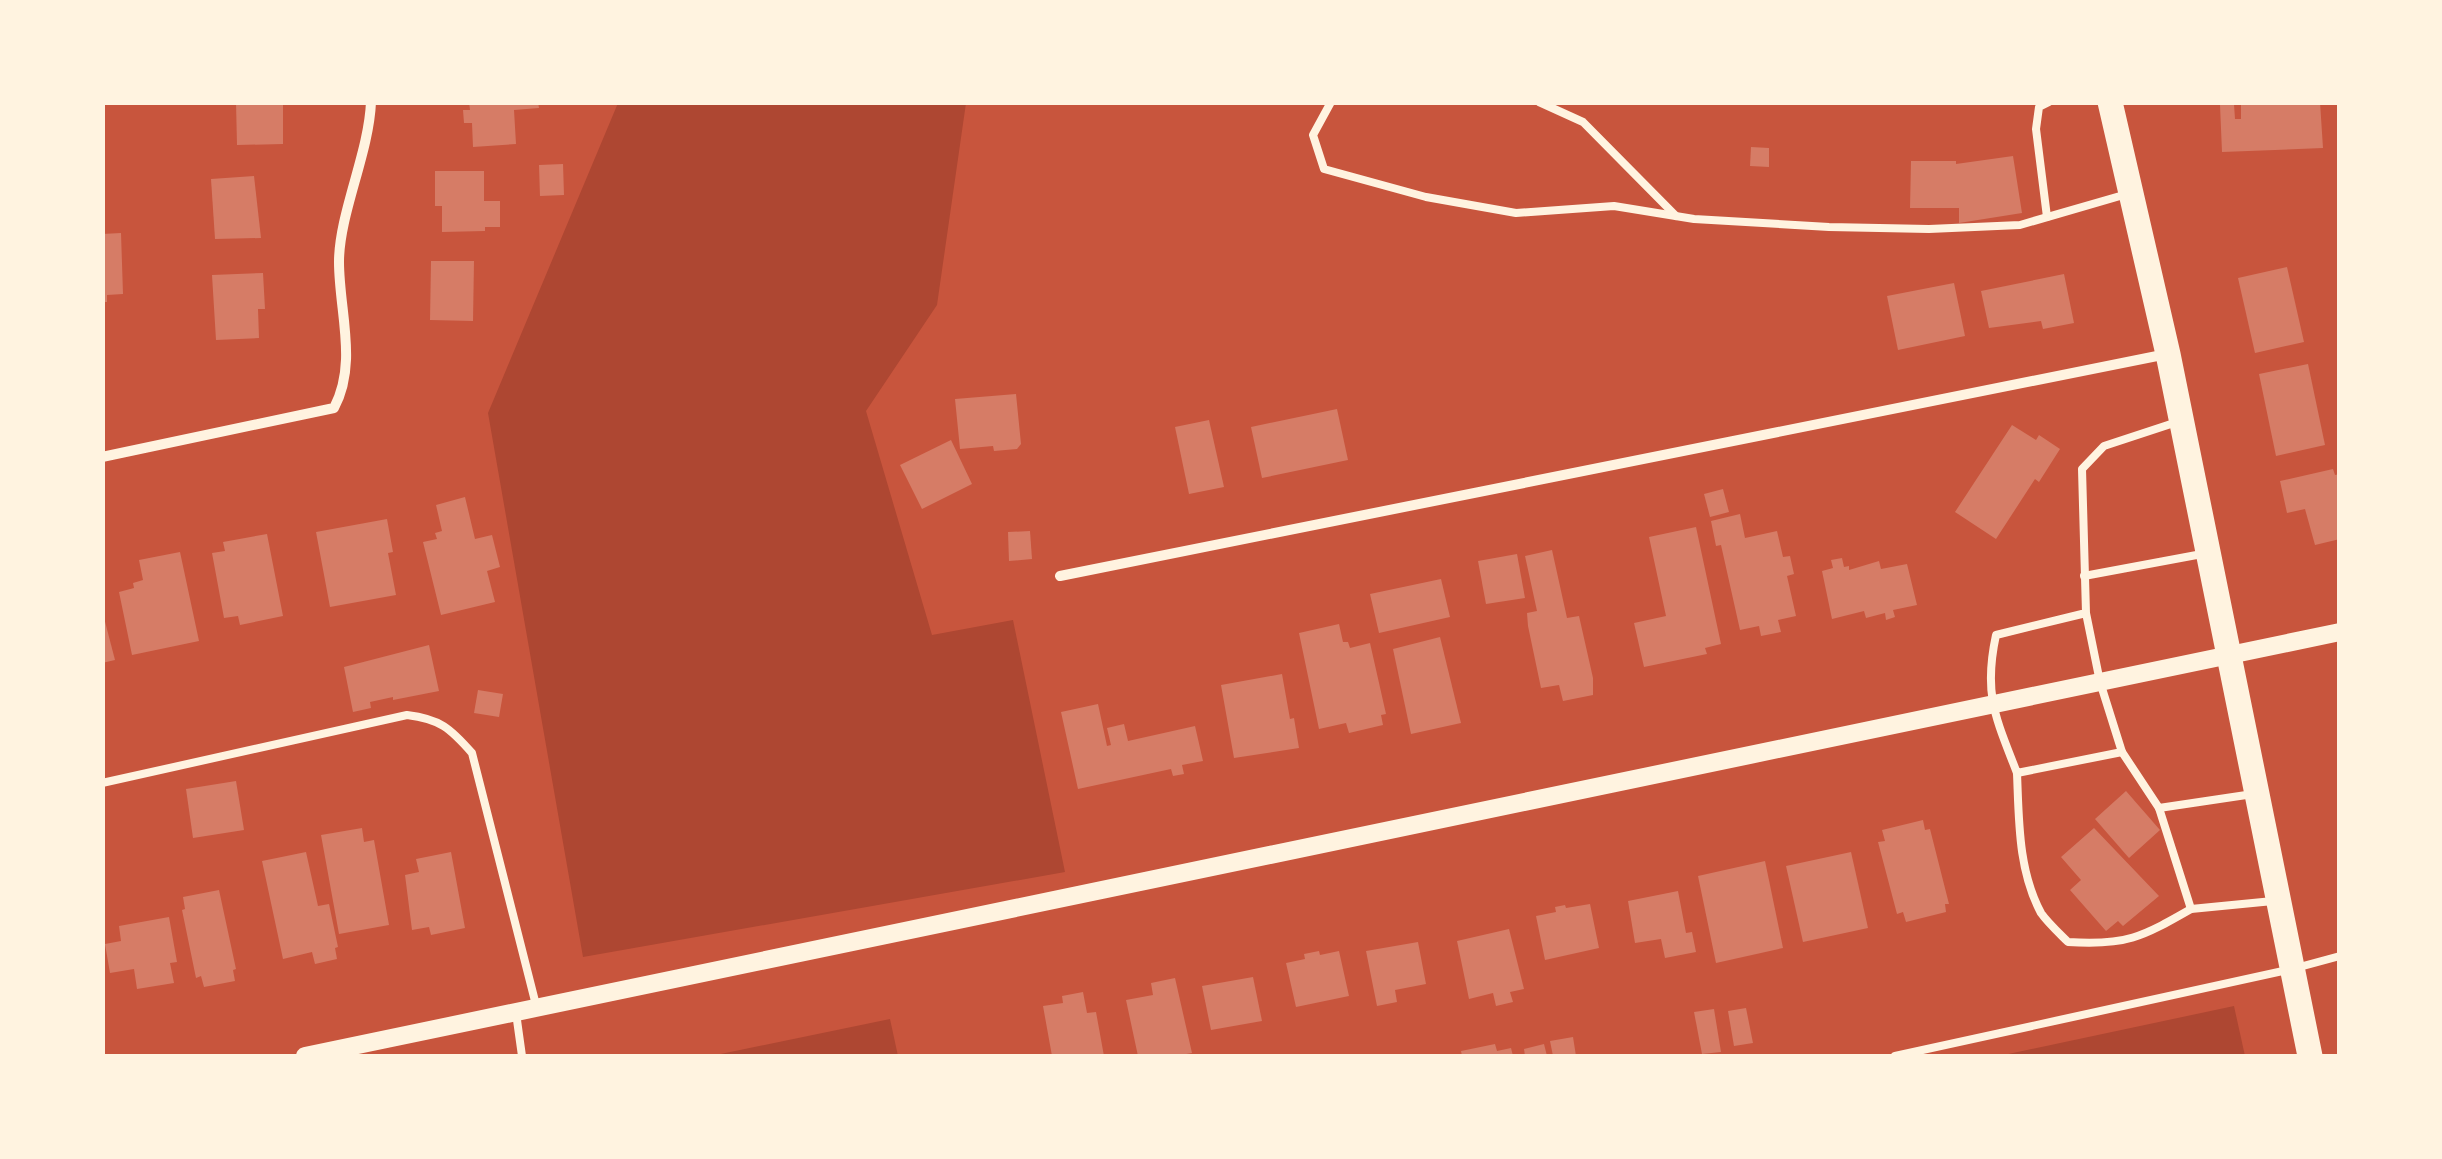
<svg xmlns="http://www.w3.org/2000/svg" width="2442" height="1159" viewBox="0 0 2442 1159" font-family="Lato,sans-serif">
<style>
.green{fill:#ae4732}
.building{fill:#d67c66}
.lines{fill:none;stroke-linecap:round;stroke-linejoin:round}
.service{stroke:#fff3e0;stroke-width:8}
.minor{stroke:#fff3e0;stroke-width:10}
.tertiary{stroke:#fff3e0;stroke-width:18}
.primary{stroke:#fff3e0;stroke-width:25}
</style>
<rect width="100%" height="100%" fill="#c8553d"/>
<g class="green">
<path d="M618 103H966L937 305 866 411 932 635 1013 620 1065 872 583 957 488 413Z"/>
<path d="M2234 1006 2245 1056H1999Z"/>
<path d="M890 1019 898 1056H711Z"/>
</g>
<g class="building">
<path d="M236 102H283V144L237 145Z"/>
<path d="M469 102H538L539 108 514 110 516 144 473 147 472 123H464L463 110H470Z"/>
<path d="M2320 102 2323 148 2222 152 2220 105 2234 104 2235 119H2241V103Z"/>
<path d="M1751 147 1769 148V167L1750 166Z"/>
<path d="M2013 156 2022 213 1959 223V208H1910L1911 161H1956V164Z"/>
<path d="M563 164 564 195 540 196 539 165Z"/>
<path d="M435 171H484V201H500V227H485V231L442 232V206H435Z"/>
<path d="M254 176 261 238 215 239 211 179Z"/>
<path d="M121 233 123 294 107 295V302H102V234Z"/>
<path d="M431 261H474L473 321 430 320Z"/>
<path d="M2287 267 2304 342 2255 353 2238 278Z"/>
<path d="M263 273 265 309H258L259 338 216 340 212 275Z"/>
<path d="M2064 274 2074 323 2043 329 2041 321 1989 328 1981 291Z"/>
<path d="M1954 283 1965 336 1898 350 1887 296Z"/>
<path d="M2308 364 2325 445 2276 456 2259 374Z"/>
<path d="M1016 394 1021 444 1017 449 994 451 993 446 960 449 955 399Z"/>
<path d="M1337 409 1348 460 1262 478 1251 427Z"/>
<path d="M1209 420 1224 487 1189 494 1175 427Z"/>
<path d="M2012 425 2036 440 2039 435 2060 449 2039 482 2035 479 1996 539 1955 512Z"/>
<path d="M951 440 972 484 922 509 900 465Z"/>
<path d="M2333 469 2335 475 2340 474V539L2315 545 2305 509 2287 513 2280 481Z"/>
<path d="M1723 489 1729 512 1710 517 1704 494Z"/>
<path d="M465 497 475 539 492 535 500 567 487 571 495 602 441 615 423 542 437 539 435 533 442 531 436 505Z"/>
<path d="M1740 514 1745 538 1777 531 1783 557 1790 556 1794 574 1787 576 1796 616 1778 620 1781 632 1761 636 1759 626 1740 630 1721 545 1716 546 1711 521Z"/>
<path d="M387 519 393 552 388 553 396 595 330 607 316 532Z"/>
<path d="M1696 527 1721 644 1705 648 1707 654 1644 667 1634 623 1666 616 1649 537Z"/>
<path d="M1030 531 1032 559 1009 561 1008 532Z"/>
<path d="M267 534 283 616 240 625 238 616 224 618 212 553 225 551 223 542Z"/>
<path d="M1552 550 1567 618 1579 616 1593 678V695L1563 701 1559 685 1541 688 1528 626 1527 613 1537 611 1525 556Z"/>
<path d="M180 552 199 641 132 655 119 592 134 588 133 583 143 580 139 560Z"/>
<path d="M1517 554 1525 598 1486 604 1478 561Z"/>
<path d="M1842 558 1844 567 1849 566V570L1879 561 1881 569 1907 564 1917 605 1893 610 1895 617 1886 620 1885 613 1866 618 1864 611 1832 619 1822 571 1833 568 1831 560Z"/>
<path d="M1441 579 1450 617 1379 633 1370 594Z"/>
<path d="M102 610 115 660 102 663Z"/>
<path d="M1339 624 1343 642H1348L1350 648 1370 643 1386 714 1381 715 1383 725 1349 733 1346 723 1319 729 1299 633Z"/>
<path d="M1440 637 1461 723 1411 734 1393 649Z"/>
<path d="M429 645 439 691 393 700V697L370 702 371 708 353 712 344 667Z"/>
<path d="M1282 674 1290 719 1294 718 1299 748 1234 758 1221 685Z"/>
<path d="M478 690 503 694 499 717 474 713Z"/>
<path d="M1098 704 1107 746 1111 745 1107 728 1124 724 1128 741 1195 726 1203 761 1182 765 1184 774 1173 776 1171 769 1078 789 1061 712Z"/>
<path d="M236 781 244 830 193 838 186 789Z"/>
<path d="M2126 791 2160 830 2129 858 2095 819Z"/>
<path d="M1923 820 1925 830 1930 829 1949 904H1945L1946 912 1906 922 1903 912 1897 914 1878 842 1885 841 1882 830Z"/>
<path d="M362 828 364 842 374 840 389 925 339 934 321 835Z"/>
<path d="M2094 828 2159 896 2123 926 2118 921 2106 931 2070 890 2081 880 2061 857Z"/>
<path d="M306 852 318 906 329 904 338 947 335 948 337 959 315 964 312 952 283 959 262 861Z"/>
<path d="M451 852 465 928 431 935 429 927 412 930 405 875 419 872 416 859Z"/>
<path d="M1851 852 1868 928 1803 942 1786 866Z"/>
<path d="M1765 861 1783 948 1716 963 1698 876Z"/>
<path d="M219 890 236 969 233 970 235 981 204 987 201 976 196 978 182 910 185 909 183 897Z"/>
<path d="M1678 891 1686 933 1692 932 1696 952 1665 958 1661 939 1635 943 1628 901Z"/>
<path d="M1590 904 1599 948 1545 960 1536 916 1556 912 1555 907 1565 905 1566 908Z"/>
<path d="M169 917 177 962 170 963 174 983 137 989 134 969 110 973 105 944 121 941 119 926Z"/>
<path d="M1509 929 1524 989 1510 992 1513 1002 1496 1006 1493 993 1469 999 1457 941Z"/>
<path d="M1418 942 1426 984 1395 990 1397 1002 1377 1006 1366 951Z"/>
<path d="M1319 951 1320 955 1339 951 1349 996 1296 1007 1286 963 1305 959 1304 954Z"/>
<path d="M1253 977 1262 1021 1211 1030 1202 986Z"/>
<path d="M1175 978 1192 1053 1175 1056H1138L1126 1000 1153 995 1151 983Z"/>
<path d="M1083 992 1087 1013 1096 1012 1104 1056H1052L1043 1006 1063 1003 1062 996Z"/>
<path d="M1746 1008 1753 1043 1734 1046 1728 1011Z"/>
<path d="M1714 1009 1721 1052 1702 1054 1694 1012Z"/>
<path d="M1573 1037 1576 1056H1553L1550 1041Z"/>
<path d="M1495 1044 1497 1051 1511 1048 1513 1056H1462L1461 1051Z"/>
<path d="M1544 1044 1547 1056H1525L1524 1049Z"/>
</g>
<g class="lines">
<g class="service">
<path d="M1331 102 1313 135 1324 169 1426 197 1516 213 1614 206 1694 219 1829 227 1929 229 2020 225 2127 194"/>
<path d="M1539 102 1583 122 1676 216"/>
<path d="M2047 217 2036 129 2039 107 2049 102"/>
<path d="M2084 576 2202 554"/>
<path d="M2086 613 1996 635C1983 695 1996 718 2017 773L2122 752 2100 682 2086 613 2082 469 2104 446 2177 422"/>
<path d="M2122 752 2159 808 2191 909 2273 901"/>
<path d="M2017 773C2019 820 2018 870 2041 913 2048 923 2059 933 2068 942 2126 946 2142 937 2191 909"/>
<path d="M102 783 407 715C440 719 450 728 472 753L536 1005"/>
<path d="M2159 808 2253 794"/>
<path d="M516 1013 522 1056"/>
<path d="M1895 1056 2292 969 2340 956"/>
</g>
<g class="minor">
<path d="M102 457 334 408C358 363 339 311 339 262 339 214 369 153 371 102"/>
<path d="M1060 576 2167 354"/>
</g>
<path class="tertiary" d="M305 1056 2340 632"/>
<path class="primary" d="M2110 102 2168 354 2310 1056"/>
</g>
<rect width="2442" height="1159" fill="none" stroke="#fff3e0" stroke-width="210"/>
</svg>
